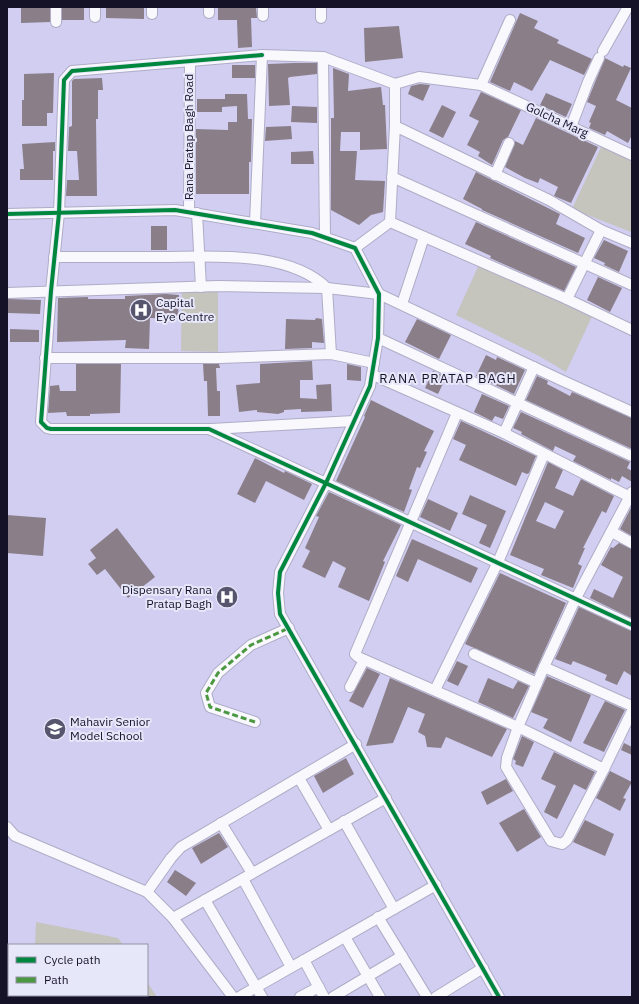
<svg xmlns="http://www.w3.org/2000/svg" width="639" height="1004" viewBox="0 0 639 1004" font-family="'IBM Plex Sans',sans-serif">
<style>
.green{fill:#c5c4bd}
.building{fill:#8a7e89;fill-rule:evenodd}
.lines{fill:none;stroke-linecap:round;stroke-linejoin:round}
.minor-casing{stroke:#afacc7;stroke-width:12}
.minor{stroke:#f8f8fd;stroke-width:10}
.quiet{stroke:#4b9841;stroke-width:3;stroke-dasharray:6 3;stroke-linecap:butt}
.cycleway-casing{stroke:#e7e7fa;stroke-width:6}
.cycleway{stroke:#00873e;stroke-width:4}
.labels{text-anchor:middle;stroke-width:4;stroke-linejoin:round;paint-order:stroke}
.street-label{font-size:12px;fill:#151228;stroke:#e7e7fa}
.poi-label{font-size:12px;fill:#151228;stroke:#e7e7fa;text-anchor:start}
.neighbourhood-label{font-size:13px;letter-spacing:1px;fill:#151228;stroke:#e7e7fa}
</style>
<rect width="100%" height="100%" fill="#d1cef1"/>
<g class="green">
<path d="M603 143 632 154 631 232 572 209Z"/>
<path d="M482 258 596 308 566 372 539 356 456 315Z"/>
<path d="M182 286H218V352L181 351Z"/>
<path d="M36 922 118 938 123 945H35Z"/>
<path d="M147 982 157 997H31V995H147Z"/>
</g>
<g class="building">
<path d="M21 7H50V22L21 23Z"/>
<rect x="62" y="7" width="22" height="13"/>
<path d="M106 7H144V19L106 18Z"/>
<path d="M218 7H256L257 18H251L252 47 238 48 237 20H218Z"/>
<path d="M520 13 538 21 534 28 559 40 557 43 592 59 584 75 550 60 532 91 514 82 510 91 490 82Z"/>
<path d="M399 26 403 58 365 62 364 28Z"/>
<path d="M605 58 623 67 624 65 631 68 616 100 632 108V135L628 143 607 131 605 135 589 128 591 123 589 122 596 106 587 102Z"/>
<path d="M294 63H317V74L290 77 288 78 290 105 269 106 268 64Z"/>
<rect x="232" y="65" width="23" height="13"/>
<path d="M333 68 349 74 348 91 381 87 383 105H385L387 149 360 150V132H341L340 151H357L355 180 385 181 383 212 371 215 359 225 331 210V118H334Z"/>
<path d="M54 73 53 113H47V126H22V100H24V74Z"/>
<path d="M102 78 103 90H98V119H96L97 196H66L67 180H79L77 151H68L69 127 72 126V81L74 79Z"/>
<path d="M420 84 430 85 423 101 408 94 411 86Z"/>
<path d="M481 92 521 110 508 137 503 140 492 165 478 156 480 152 467 145 479 121 469 116Z"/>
<path d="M546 93 572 104 566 117 540 105Z"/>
<path d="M225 94H247L248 119H252L251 162H249V194H196V129L228 130V122H237V106L222 107V112H197V99H225Z"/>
<path d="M442 105 456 112 443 138 429 131Z"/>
<path d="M292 106 317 107V123L291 122Z"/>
<path d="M536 118 598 147 571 203 554 196 558 187 540 178 538 183 525 178 505 167 515 141 523 145Z"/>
<path d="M291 126 292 139 265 141 266 127Z"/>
<path d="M55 142V151H53V180H20V169H24L22 144Z"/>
<path d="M313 151 314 164H291V152Z"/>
<path d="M476 172 560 214 556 224 585 238 578 253 482 210V209L463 199Z"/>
<path d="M476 222 576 267 564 291 490 258 491 256 465 244Z"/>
<rect x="151" y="226" width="16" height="24"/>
<path d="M604 240 628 251 619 272 604 265 605 263 594 258Z"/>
<path d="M598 277 622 288 610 312 587 300Z"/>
<path d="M166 294 179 295 178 319 150 318 149 349 125 348 126 340 57 342 58 298 88 297V299H125V296Z"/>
<path d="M8 299 41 300 40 314 8 313Z"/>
<path d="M316 318 322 319 324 343 312 342V348L285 349 286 319 315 320Z"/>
<path d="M417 319 451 335 439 359 405 342Z"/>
<path d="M10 329 39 330V342H10Z"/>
<path d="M486 355 496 360 497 357 525 370 514 394 476 376Z"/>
<path d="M312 361 313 380H300V398L317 399 316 385 331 384 332 411 301 412V409L284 410V412L278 414 257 412V410L239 412 236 385 260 383V364Z"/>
<path d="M76 364H121L120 413 90 414V416H67L66 412 48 413 50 386 59 385 60 391H76Z"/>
<path d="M203 364H219L220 368H216L217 391H220V416H208L207 381H204Z"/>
<path d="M347 364 361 367V381L347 380Z"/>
<path d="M433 371 446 377 438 394 425 388Z"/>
<path d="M537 376 548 381 547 384 570 396 572 392 632 418V449L526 400Z"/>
<path d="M482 394 509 406 503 419 495 416 492 421 474 412Z"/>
<path d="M371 400 434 431 424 451 427 452 420 468 417 467 409 489 412 490 404 512 336 481 365 417 364 416Z"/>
<path d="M521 412 630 462 627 468 632 471V482L622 476 619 482 611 478V480L573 461 576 456 555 446 553 451 521 434 522 432 513 428Z"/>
<path d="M461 421 536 456 529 473 527 474 522 472 516 486 459 460 466 445 453 439Z"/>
<path d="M255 458 284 473 285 471 312 484 304 500 266 481 255 503 237 494Z"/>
<path d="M548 462 563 470 555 488 573 496 581 479 614 496 606 513 602 511 583 548H585L578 564 582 566 573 588 541 575 544 569 510 555ZM545 502 564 511 555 529 536 521Z"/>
<path d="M329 492 401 525 383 561 385 562 369 601 338 587 346 568 333 561 325 578 302 567 310 551 305 548 319 517 316 516Z"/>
<path d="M470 495 506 511 490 548 479 543 487 525 462 514Z"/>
<path d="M428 499 458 513 450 531 420 517Z"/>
<path d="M632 506V536L620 529Z"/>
<path d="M7 515 46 518 43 556 7 553Z"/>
<path d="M117 528 155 577 128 598 105 569 97 575 88 564 96 558 90 550Z"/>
<path d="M412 539 478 568 471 583 418 559 408 582 396 576Z"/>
<path d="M619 543 632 549 631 618 590 598 594 589 613 598 623 577 601 565 611 547 613 548Z"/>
<path d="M500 573 566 603 534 674 465 644Z"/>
<path d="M228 590 233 600 226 605 221 594Z"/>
<path d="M579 607 632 631V676L624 671 617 685 605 680 607 675 588 667 573 661 571 665 555 659Z"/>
<path d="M457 661 468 666 458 686 447 681Z"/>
<path d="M367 668 380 674 363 708 349 701Z"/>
<path d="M547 676 591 695 571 742 543 728 548 719 531 712Z"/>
<path d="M390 678 507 729 492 757 446 737 441 748 427 747 425 736 418 732 425 714 408 707 393 743 366 746Z"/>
<path d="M488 678 513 689 518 681 529 686 513 718 478 702Z"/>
<path d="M605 701 625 710 604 752 583 743Z"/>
<path d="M522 736 534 742 523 767 515 764 516 761 513 759Z"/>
<path d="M624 743 632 747V755L621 750Z"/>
<path d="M554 752 595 772 586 790 574 784 557 819 544 812 556 786 541 779Z"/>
<path d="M346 758 354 774 323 793 314 776Z"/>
<path d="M610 771 632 782 623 798 626 799 620 811 596 798Z"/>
<path d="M506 779 513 791 487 805 481 792Z"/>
<path d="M524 809 541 837 517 852 499 823Z"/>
<path d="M585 820 614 834 605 856 573 842Z"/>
<path d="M219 833 228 847 201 864 192 848Z"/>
<path d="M175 870 196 883 186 896 167 882Z"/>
</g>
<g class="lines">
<g class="minor-casing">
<g id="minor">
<path d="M263 7V16"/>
<path d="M321 7V18"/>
<path d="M209 13V7"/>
<path d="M152 14V7"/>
<path d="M95 17V7"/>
<path d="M56 22V7"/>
<path d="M603 51 628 7"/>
<path d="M262 55 72 71 64 80 59 213 51 291 41 422 47 428 51 429H209L632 625"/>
<path d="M481 85 510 20"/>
<path d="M395 126 549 200 601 230 567 299"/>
<path d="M571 127 588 82 599 58"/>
<path d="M495 175 509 143"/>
<path d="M392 177 632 285"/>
<path d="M189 212 190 62"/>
<path d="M197 213 201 287"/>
<path d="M7 214 175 210 312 233 355 248 379 294 378 338 370 386 326 483 280 572 278 593 280 614 499 997"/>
<path d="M390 222 395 126V84"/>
<path d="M255 223 262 55 323 57"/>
<path d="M601 230 632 243"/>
<path d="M325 237 323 57 395 84 419 77 481 85 632 155"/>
<path d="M355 248 390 222 567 299 632 330"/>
<path d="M54 257C90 257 125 257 161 257 212 257 288 250 327 288L331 354"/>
<path d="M7 293 218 286 327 288 379 294 561 380 632 412"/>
<path d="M402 304 424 237"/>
<path d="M378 338 632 456"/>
<path d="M45 358H220L331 354 374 363"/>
<path d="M373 375 504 433 632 498"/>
<path d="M457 413 355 654 358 657 518 727 507 758 506 767 551 841 562 844 567 840 604 769"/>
<path d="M211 429 354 421"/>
<path d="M504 433 534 367"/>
<path d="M612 532 632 543"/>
<path d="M474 654 537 683"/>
<path d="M544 667 575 600 632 492"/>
<path d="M350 687 364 660"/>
<path d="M435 690 498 562 544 454"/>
<path d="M632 706 544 667 518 727 604 769 632 711"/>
<path d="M255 722 210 707 206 693 218 673 251 645 289 628"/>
<path d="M299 778 329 830"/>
<path d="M344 821 394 909"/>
<path d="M221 823 252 873"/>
<path d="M7 827 15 836 147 892 173 918 233 997"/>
<path d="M243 879 291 967"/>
<path d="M147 892 171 858 181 847 356 744"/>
<path d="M205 900 262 997"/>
<path d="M378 917 427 997"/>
<path d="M173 918 386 798"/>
<path d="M345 937 380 997"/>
<path d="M304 960 324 997"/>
<path d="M239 997 436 885"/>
<path d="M300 997 319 987"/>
<path d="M333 997 402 956"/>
<path d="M436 997 483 968"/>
</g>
</g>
<use href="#minor" class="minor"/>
<path class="quiet" d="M255 722 210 707 206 693 218 673 251 645 289 628"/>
<g class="cycleway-casing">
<g id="cycleway">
<path d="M262 55 72 71 64 80 59 213 51 291 41 422 47 428 51 429H209L632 625"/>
<path d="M7 214 175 210 312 233 355 248 379 294 378 338 370 386 326 483 280 572 278 593 280 614 499 997"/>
</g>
</g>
<use href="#cycleway" class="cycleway"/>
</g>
<defs>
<g id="hospital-disc" transform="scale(1.15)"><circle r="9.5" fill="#57546e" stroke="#e7e7fa"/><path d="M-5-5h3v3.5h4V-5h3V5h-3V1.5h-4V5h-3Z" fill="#fff"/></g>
<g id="school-disc" transform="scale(1.15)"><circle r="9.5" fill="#57546e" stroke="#e7e7fa"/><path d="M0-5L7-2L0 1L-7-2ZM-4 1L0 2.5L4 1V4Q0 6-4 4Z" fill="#fff"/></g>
</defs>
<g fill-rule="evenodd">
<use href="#hospital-disc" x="141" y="310"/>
<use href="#hospital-disc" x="227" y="597"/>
<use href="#school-disc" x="55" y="729"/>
</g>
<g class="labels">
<g class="street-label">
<text transform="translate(557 120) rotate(25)" y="4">Golcha Marg</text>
<text transform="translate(189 137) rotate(-90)" y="4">Rana Pratap Bagh Road</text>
</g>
<g class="poi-label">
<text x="156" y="307">Capital<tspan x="156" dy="14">Eye Centre</tspan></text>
<text x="212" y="594" text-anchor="end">Dispensary Rana<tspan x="212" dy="14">Pratap Bagh</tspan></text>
<text x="70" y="726">Mahavir Senior<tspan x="70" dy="14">Model School</tspan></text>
</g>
<g class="neighbourhood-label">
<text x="448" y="383">RANA PRATAP BAGH</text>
</g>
</g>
<rect width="639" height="1004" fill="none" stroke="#151228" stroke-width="16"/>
<rect x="8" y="944" width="140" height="52" fill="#e7e7fa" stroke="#9392a6"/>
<rect x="16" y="957" width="20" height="6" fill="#00873e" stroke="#9392a6"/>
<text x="44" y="964" font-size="12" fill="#151228">Cycle path</text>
<rect x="16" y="977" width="20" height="6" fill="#4b9841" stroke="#9392a6"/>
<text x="44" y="984" font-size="12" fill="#151228">Path</text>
</svg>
